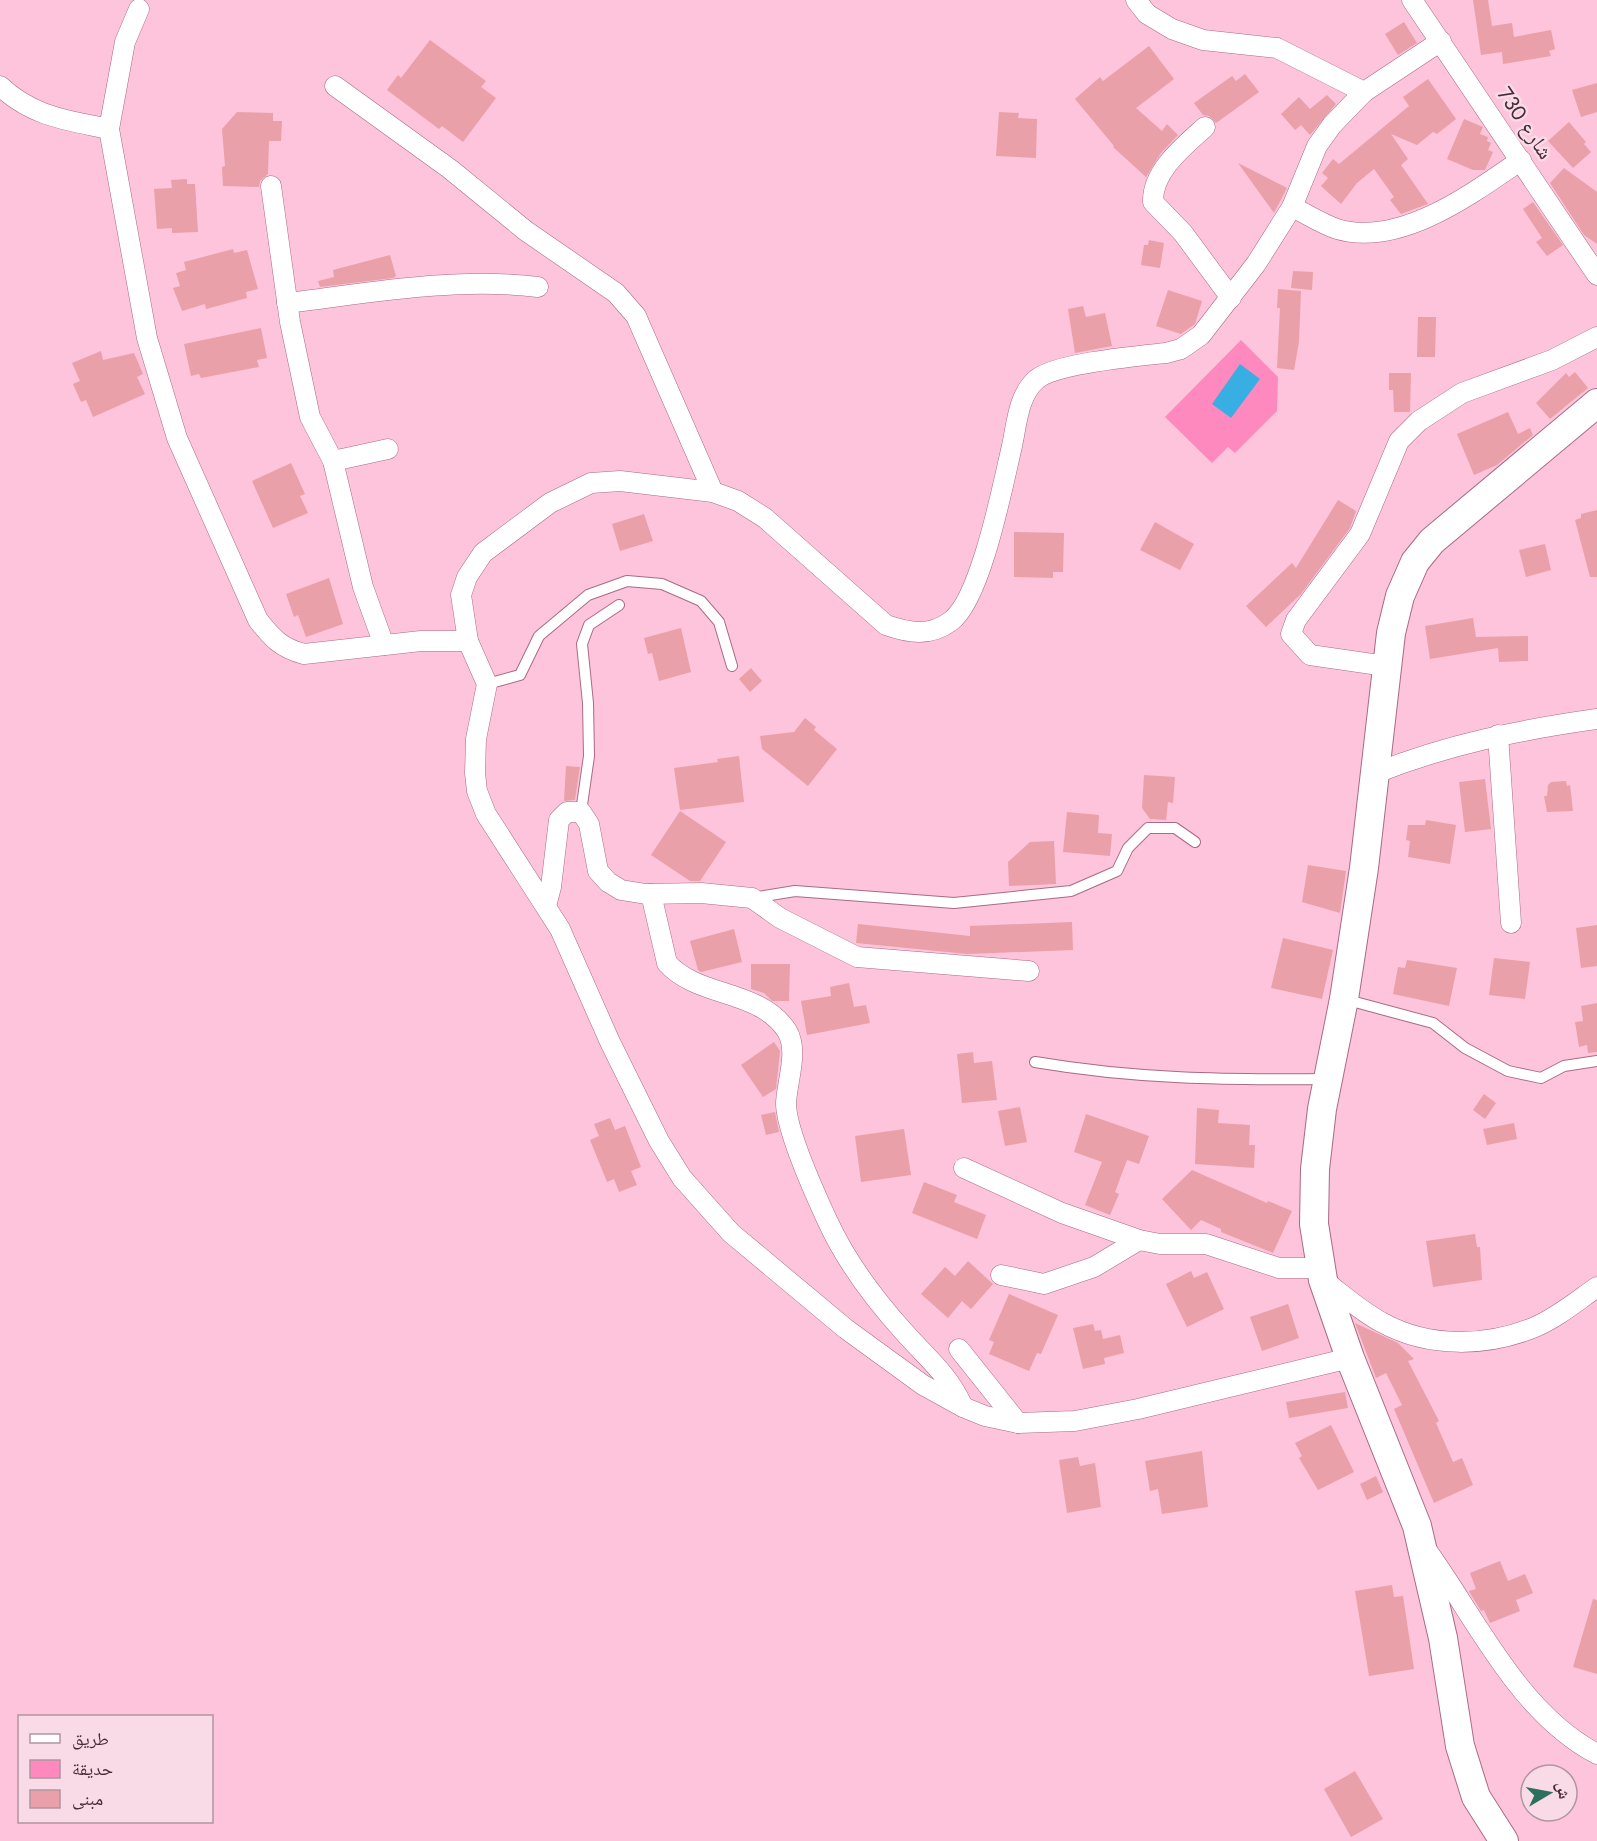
<svg xmlns="http://www.w3.org/2000/svg" width="1597" height="1841" viewBox="0 0 1597 1841" font-family="Jost,'Noto Naskh Arabic',sans-serif">
<style>
.green{fill:#fe89be}
.water{fill:#38aee3}
.building{fill:#eaa0a8}
.lines{fill:none;stroke-linecap:round;stroke-linejoin:round}
.lane-casing{stroke:#aa6a86;stroke-width:12}
.street-casing{stroke:#aa6a86;stroke-width:21}
.secondary-casing{stroke:#aa6a86;stroke-width:30}
.lane{stroke:#fff;stroke-width:10}
.street{stroke:#fff;stroke-width:20}
.secondary{stroke:#fff;stroke-width:28}
.labels{text-anchor:middle;stroke-width:5;stroke-linejoin:round;paint-order:stroke}
.street-label{font-size:21px;fill:#472b37;stroke:#f8dbe6}
</style>
<rect width="100%" height="100%" fill="#fdc4db"/>
<path class="green" d="M1241 340 1278 377 1277 411 1235 453 1228 447 1212 463 1165 417Z"/>
<path class="water" d="M1240 364 1260 379 1231 418 1212 404Z"/>
<g class="building">
<path d="M1473 0H1488L1492 26 1512 23 1514 37 1551 30 1555 49 1549 51 1551 56 1503 64 1502 52 1481 55Z"/>
<path d="M1404 22 1417 43 1398 55 1385 34Z"/>
<path d="M430 40 486 81 481 87 496 98 463 142 442 126 439 129 387 90 398 75 401 78Z"/>
<path d="M1149 46 1174 79 1136 108 1162 131 1167 124 1178 135 1161 153 1146 177 1113 147 1114 146 1075 99 1100 77 1103 81Z"/>
<path d="M1245 74 1259 92 1216 123 1209 116 1203 115 1194 103 1232 76 1236 81Z"/>
<path d="M1428 79 1456 119 1437 134 1433 132 1417 145 1391 134 1408 159 1401 165 1428 204 1401 214 1390 200 1394 197 1374 169 1357 183 1341 204 1321 186 1328 178 1322 173 1333 159 1339 164 1409 106 1403 97Z"/>
<path d="M1597 83V112L1581 117 1572 90Z"/>
<path d="M1327 95 1336 104 1310 135 1301 125 1295 130 1281 114 1299 97 1310 109Z"/>
<path d="M237 112 273 113V121H282L281 141H269L268 174 260 181 259 187 223 186 222 167 225 166 222 129Z"/>
<path d="M999 112 1019 113 1018 118 1037 119 1036 158 996 156Z"/>
<path d="M1464 119 1483 127 1480 134 1488 137 1487 141 1491 143 1488 150 1493 152 1485 170H1473L1447 159Z"/>
<path d="M1569 122 1586 142 1584 144 1591 152 1573 168 1548 141Z"/>
<path d="M1238 163 1287 188 1274 213Z"/>
<path d="M1564 168 1597 192V244L1584 235 1550 183Z"/>
<path d="M187 179V184H195L198 232 172 233V228L157 229 154 189 172 188 171 180Z"/>
<path d="M1533 202 1563 245 1547 256 1536 242 1542 238 1523 209Z"/>
<path d="M1149 240 1164 243 1160 268 1141 265 1144 245H1148Z"/>
<path d="M233 249 234 253 247 250 258 289 246 292 247 298 206 309 205 304 182 311 173 288 180 286 176 273 186 270 184 262Z"/>
<path d="M390 255 396 276 393 278 320 287 318 281 334 277 333 270Z"/>
<path d="M1293 271 1313 272 1312 290 1291 288Z"/>
<path d="M1278 289 1301 291 1299 342 1294 370 1277 368 1280 308H1277Z"/>
<path d="M1168 290 1202 301 1195 324 1181 334 1156 326Z"/>
<path d="M1083 306 1086 317 1105 313 1112 346 1075 353 1068 309Z"/>
<path d="M1418 317H1436L1435 357H1417Z"/>
<path d="M261 328 267 358 257 360 259 367 201 378 199 374 191 376 184 344Z"/>
<path d="M101 351 103 360 134 353 143 374 137 377 145 394 93 417 86 400 81 402 73 384 80 381 72 363Z"/>
<path d="M1575 372 1588 388 1550 419 1536 403 1566 373 1569 377Z"/>
<path d="M1389 373H1411L1410 412H1394L1393 390H1389Z"/>
<path d="M1508 412 1518 434 1530 428 1533 435 1497 465 1474 475 1457 434Z"/>
<path d="M291 463 305 494 300 496 308 513 273 528 252 481Z"/>
<path d="M1338 500 1356 511 1350 528 1301 594 1266 627 1246 606 1292 563 1296 568Z"/>
<path d="M1597 510V577H1590L1575 520 1581 518V514Z"/>
<path d="M644 514 653 541 620 551 612 524Z"/>
<path d="M1155 522 1194 544 1180 570 1140 550Z"/>
<path d="M1014 532 1064 533 1063 572H1053V578L1014 577Z"/>
<path d="M1545 544 1551 570 1526 577 1519 550Z"/>
<path d="M329 578 343 624 306 637 298 615 294 617 286 594Z"/>
<path d="M1473 618 1476 637 1528 636V661L1499 662 1498 648 1430 659 1425 626Z"/>
<path d="M681 628 691 672 659 681 652 653 648 654 644 638Z"/>
<path d="M751 668 762 681 750 692 739 679Z"/>
<path d="M805 718 816 727 814 730 837 749 808 786 762 749 760 736 794 732Z"/>
<path d="M739 756 744 802 680 810 674 768 718 762 717 759Z"/>
<path d="M566 766 580 767 575 800 564 801Z"/>
<path d="M1144 775 1175 777 1173 803 1168 802 1166 820 1150 819 1142 808Z"/>
<path d="M1485 779 1491 829 1465 832 1459 782Z"/>
<path d="M1566 781 1567 786 1570 785 1573 811 1547 812 1544 796H1547L1548 785 1551 782Z"/>
<path d="M680 811 726 842 700 881H690L651 855Z"/>
<path d="M1067 812 1099 815 1098 833 1112 834 1110 856 1063 852Z"/>
<path d="M1426 820 1456 825 1450 864 1408 857 1410 841 1406 840 1408 825H1425Z"/>
<path d="M1054 841 1056 884 1009 886 1008 862 1030 842Z"/>
<path d="M1308 865 1346 871 1340 913 1302 902Z"/>
<path d="M1072 922 1073 950 967 954 856 943 858 924 970 936V926Z"/>
<path d="M1597 925V966L1581 968 1576 928Z"/>
<path d="M734 929 742 962 701 972 698 970 690 941Z"/>
<path d="M1283 938 1333 950 1322 999 1271 988Z"/>
<path d="M1494 958 1530 962 1525 999 1489 995Z"/>
<path d="M1407 960 1457 968 1449 1006 1393 994 1398 967 1405 968Z"/>
<path d="M751 964H790L789 1001H772L764 993 751 989Z"/>
<path d="M849 983 854 1007 866 1005 870 1023 807 1035 801 1001 831 996 830 987Z"/>
<path d="M1597 1003V1052L1588 1053 1587 1045 1579 1047 1575 1022 1583 1021 1581 1006Z"/>
<path d="M774 1042 780 1051 776 1089 763 1097 741 1065Z"/>
<path d="M973 1052 974 1063 992 1061 997 1100 962 1103 957 1054Z"/>
<path d="M1484 1094 1496 1103 1485 1119 1473 1110Z"/>
<path d="M1020 1107 1027 1142 1005 1146 998 1111Z"/>
<path d="M1197 1108 1219 1110 1218 1123 1250 1125 1249 1145H1255L1254 1168 1195 1164Z"/>
<path d="M775 1112 779 1132 766 1135 761 1115Z"/>
<path d="M1086 1114 1149 1136 1139 1164 1127 1160 1115 1192 1119 1194 1110 1215 1085 1205 1102 1162 1074 1152Z"/>
<path d="M610 1118 615 1130 625 1126 641 1167 631 1171 637 1185 619 1192 614 1179 607 1182 590 1140 599 1136 594 1124Z"/>
<path d="M1514 1123 1517 1139 1487 1145 1483 1129Z"/>
<path d="M904 1129 911 1175 861 1182 855 1136Z"/>
<path d="M1192 1170 1267 1203 1268 1201 1292 1211 1273 1253 1221 1232V1229L1201 1220 1191 1230 1162 1199Z"/>
<path d="M924 1182 957 1195 954 1202 986 1215 977 1239 912 1213Z"/>
<path d="M1475 1234 1477 1247H1480L1482 1280 1433 1287 1426 1241Z"/>
<path d="M968 1261 993 1284 971 1309 962 1301 948 1318 921 1294 945 1267 955 1276Z"/>
<path d="M1191 1271 1194 1278 1207 1272 1224 1309 1187 1327 1166 1284Z"/>
<path d="M1009 1294 1058 1315 1041 1354 1037 1353 1029 1371 989 1354 994 1342 989 1340Z"/>
<path d="M1288 1304 1299 1338 1262 1351 1250 1317Z"/>
<path d="M1355 1323 1398 1343 1414 1359 1408 1361 1439 1421 1436 1423 1453 1462 1462 1458 1473 1485 1434 1503 1394 1409 1402 1405 1386 1373 1376 1378Z"/>
<path d="M1093 1324 1095 1331 1101 1330 1103 1339 1120 1335 1124 1353 1104 1358 1105 1364 1083 1369 1073 1328Z"/>
<path d="M1345 1392 1348 1408 1289 1418 1286 1402Z"/>
<path d="M1331 1425 1354 1472 1318 1490 1299 1458 1302 1456 1295 1443Z"/>
<path d="M1202 1451 1208 1507 1162 1514 1158 1489 1150 1491 1145 1461Z"/>
<path d="M1078 1457 1080 1466 1095 1463 1101 1507 1067 1513 1059 1460Z"/>
<path d="M1376 1476 1383 1492 1367 1500 1360 1484Z"/>
<path d="M1500 1561 1508 1581 1525 1574 1533 1593 1516 1600 1520 1611 1490 1623 1484 1610 1481 1611 1470 1593 1469 1591 1476 1589 1470 1573Z"/>
<path d="M1392 1585 1394 1597 1403 1596 1414 1669 1369 1676 1355 1591Z"/>
<path d="M1593 1599 1597 1600V1674L1573 1667Z"/>
<path d="M1355 1771 1383 1819 1351 1837 1324 1789Z"/>
</g>
<g class="lines">
<g class="lane-casing">
<g id="lane">
<path d="M487 684 520 675 539 636 588 595 627 581 662 584 701 601 719 622 732 666"/>
<path d="M581 812 589 756 588 703 582 644 589 625 619 605"/>
<path d="M752 898 795 891 954 903 1071 891 1117 871 1128 848 1148 828H1175L1195 842"/>
<path d="M1344 999 1433 1023 1465 1048 1508 1071 1541 1078 1564 1066 1597 1061"/>
<path d="M1035 1062C1135 1079 1225 1080 1326 1079"/>
</g>
</g>
<g class="street-casing">
<g id="street">
<path d="M1136 0 1147 14 1172 29 1203 40 1277 48 1364 92 1441 41"/>
<path d="M1412 0 1597 275"/>
<path d="M139 9 125 42 109 129 147 338 177 438 258 620C272 638 281 648 304 654L421 641H468L487 684 476 739 475 773 477 791 486 814 560 929 610 1042 659 1141 682 1178 731 1233 846 1329 923 1385 963 1407 985 1416 1018 1423 1075 1421 1138 1409 1350 1358"/>
<path d="M0 86C33 117 67 120 109 129"/>
<path d="M335 86 450 169 526 231 616 293 636 316 713 492"/>
<path d="M1205 127C1184 146 1152 171 1153 202L1183 233 1231 298"/>
<path d="M271 186 290 322 310 417 333 461 363 587 384 645"/>
<path d="M1292 207C1307 214 1322 224 1337 229 1400 248 1473 193 1521 160"/>
<path d="M287 303C370 293 455 277 538 287"/>
<path d="M333 461 388 449"/>
<path d="M468 641 461 595 467 577 483 553 550 503 591 483 620 481 713 492 738 501 765 518 886 625C909 633 930 637 951 621 981 599 1003 484 1012 446 1017 423 1018 395 1037 379 1057 363 1138 356 1166 353L1181 349 1201 335 1256 264 1292 207 1317 146 1332 125 1364 92"/>
<path d="M1386 666 1310 655 1291 634 1296 620 1360 534 1399 441 1419 421 1462 393 1552 360 1597 337"/>
<path d="M1498 735 1511 923"/>
<path d="M1376 773C1449 744 1519 730 1597 719"/>
<path d="M651 894 667 963C698 998 760 989 787 1031 799 1051 787 1081 786 1103 786 1131 815 1194 828 1222 847 1263 875 1300 905 1333 929 1360 948 1374 963 1407"/>
<path d="M546 906 551 887 559 820 567 812H581L589 824 598 871 608 882 621 890 646 894 701 893 752 898 780 918 857 957 1029 971"/>
<path d="M964 1168 1062 1213 1139 1240 1160 1244H1206L1279 1268H1321"/>
<path d="M1001 1275 1044 1284 1094 1267 1139 1240"/>
<path d="M1323 1280C1343 1295 1362 1312 1383 1323 1429 1348 1487 1347 1535 1327 1558 1317 1577 1301 1597 1287"/>
<path d="M959 1349 1018 1423"/>
<path d="M1428 1552C1477 1620 1519 1713 1597 1754"/>
</g>
</g>
<g class="secondary-casing">
<path id="secondary" d="M1504 1841 1476 1797 1460 1746 1443 1638 1417 1526 1350 1358 1323 1280 1314 1224 1315 1169 1322 1109 1344 999 1364 868 1391 633 1400 596 1415 562 1432 541 1597 403"/>
</g>
<use href="#lane" class="lane"/>
<use href="#street" class="street"/>
<use href="#secondary" class="secondary"/>
</g>
<g class="labels">
<g class="street-label">
<text transform="translate(1525 123) rotate(56)" y="7">شارع 730</text>
</g>
</g>
<rect x="18" y="1715" width="195" height="108" fill="#f8dbe6" stroke="#b195a0" stroke-width="1.5"/>
<rect x="30" y="1734" width="30" height="9" fill="#ffffff" stroke="#b195a0" stroke-width="1.5"/>
<text x="72" y="1745" font-size="18" fill="#472b37">طريق</text>
<rect x="30" y="1760" width="30" height="18" fill="#fe89be" stroke="#b195a0" stroke-width="1.5"/>
<text x="72" y="1775" font-size="18" fill="#472b37">حديقة</text>
<rect x="30" y="1790" width="30" height="18" fill="#eaa0a8" stroke="#b195a0" stroke-width="1.5"/>
<text x="72" y="1805" font-size="18" fill="#472b37">مبنى</text>
<g transform="translate(1549 1793) rotate(80)"><circle r="28" fill="#f8dbe6" stroke="#b195a0" stroke-width="1.5"/>
<path d="M0-4.5L10 22L0 15L-10 22Z" fill="#2d6e5c"/>
<text y="-9" font-size="16" font-weight="bold" text-anchor="middle" fill="#472b37">ش</text>
</g>
</svg>
